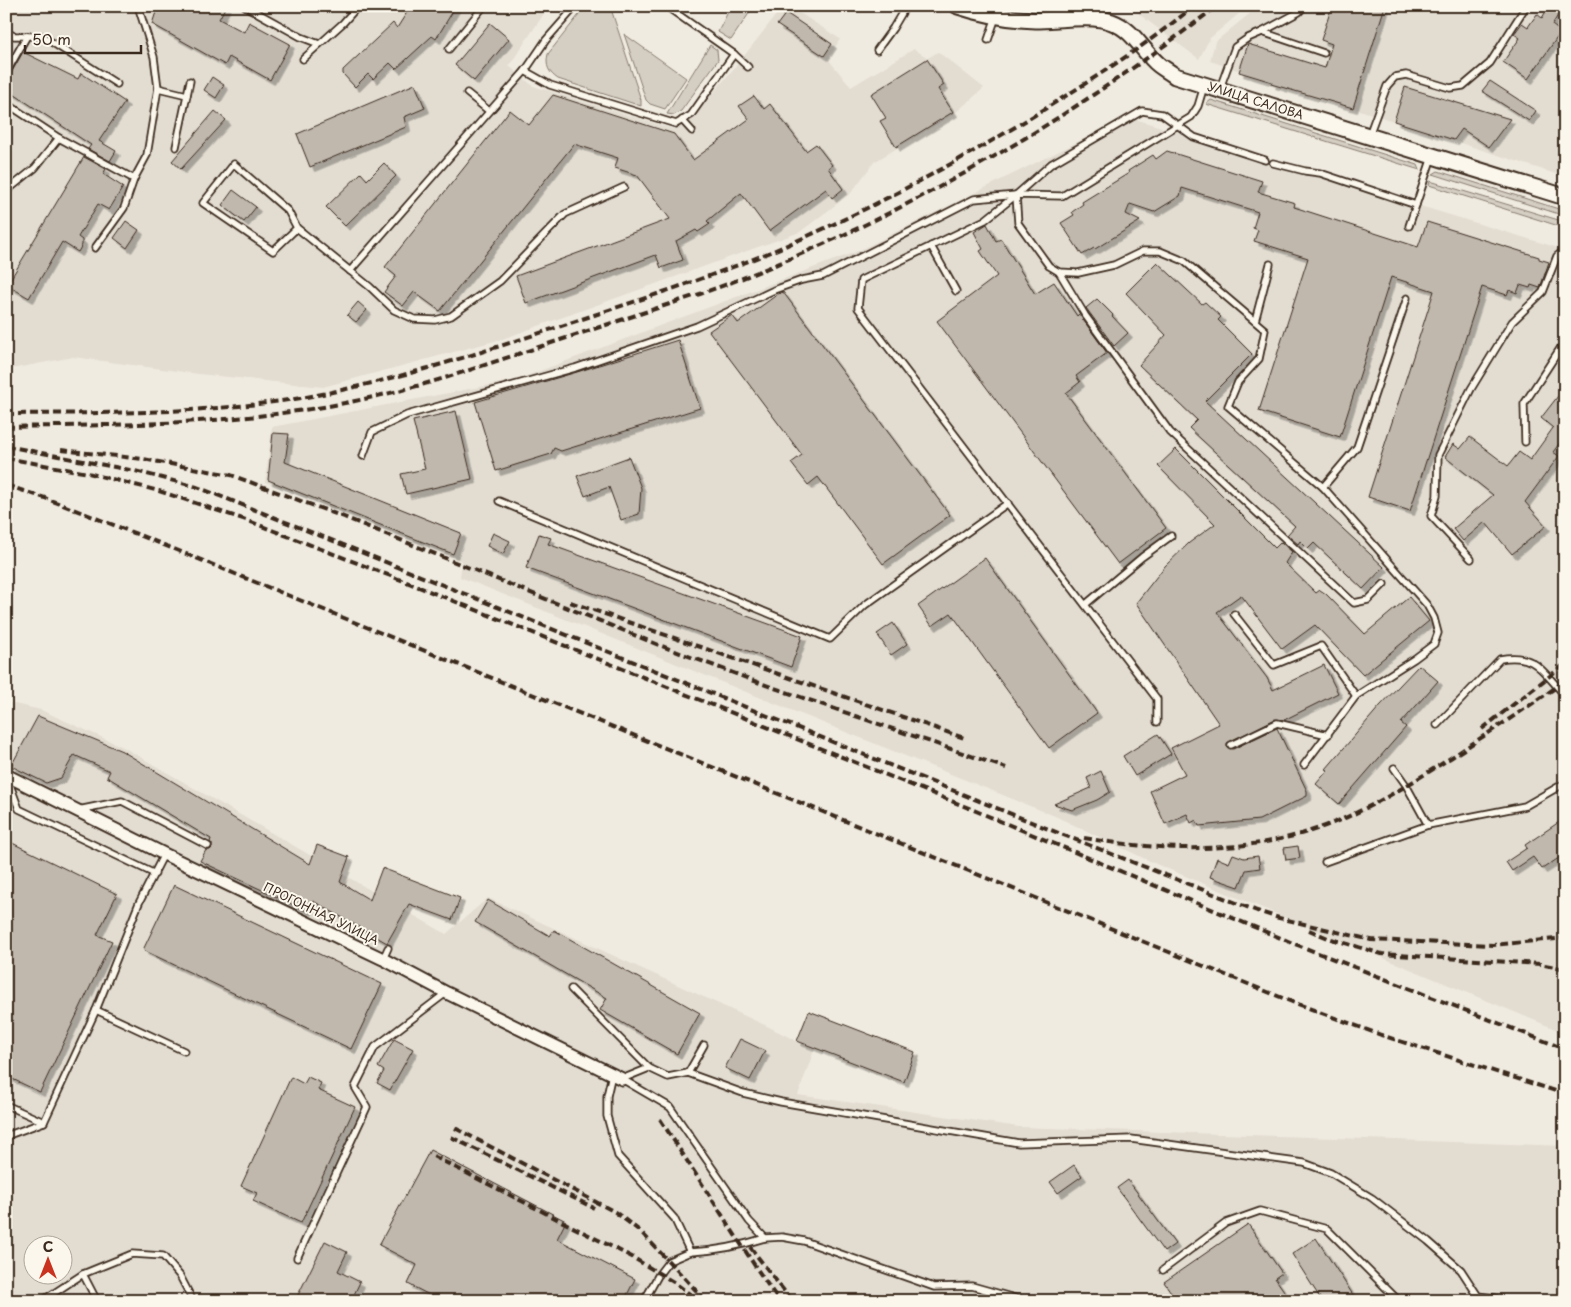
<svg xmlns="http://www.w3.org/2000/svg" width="1571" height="1307" viewBox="0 0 1571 1307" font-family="'Playpen Sans',sans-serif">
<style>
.built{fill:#e2dcd1;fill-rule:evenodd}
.green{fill:#d5cec3;stroke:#887c70}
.building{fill:#c0b8ad;stroke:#3b2a1e;filter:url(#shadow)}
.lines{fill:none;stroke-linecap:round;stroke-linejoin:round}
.service-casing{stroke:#3b2a1e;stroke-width:9}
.minor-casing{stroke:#3b2a1e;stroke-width:15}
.tertiary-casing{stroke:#3b2a1e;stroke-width:19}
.service{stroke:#fbf7ec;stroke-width:5.5}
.minor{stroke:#fbf7ec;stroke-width:11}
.tertiary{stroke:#fbf7ec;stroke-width:15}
.rail{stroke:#3b2a1e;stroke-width:4;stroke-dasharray:8 4;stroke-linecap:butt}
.labels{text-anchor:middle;stroke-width:4;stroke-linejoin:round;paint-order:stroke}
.street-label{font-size:12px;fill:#3b2a1e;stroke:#fbf7ec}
</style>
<defs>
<filter id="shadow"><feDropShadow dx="4.5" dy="4.5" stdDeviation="0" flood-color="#0004"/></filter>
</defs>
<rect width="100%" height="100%" fill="#f0ebe0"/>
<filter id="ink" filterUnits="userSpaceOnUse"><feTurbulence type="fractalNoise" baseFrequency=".02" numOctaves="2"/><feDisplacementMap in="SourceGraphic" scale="10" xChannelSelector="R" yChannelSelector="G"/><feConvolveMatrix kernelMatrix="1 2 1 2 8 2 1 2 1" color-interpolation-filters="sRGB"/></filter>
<g filter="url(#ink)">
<g class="built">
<path d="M6 6H549L509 66 533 86 673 129 692 118 741 60 783 6H789L840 39 828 59 851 87 914 49 928 58 938 52 984 88 954 114 874 162 851 193 800 232 502 339 323 387 199 374 73 357 6 370Z"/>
<path d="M1128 6H1248L1210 38 1199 59Z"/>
<path d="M1259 6H1565V177L1210 61 1215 42Z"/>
<path d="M1128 117 1565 250V1033L1156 864 1055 816 460 577 462 561 265 482 272 427 516 380 858 251Z"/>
<path d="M6 702 41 710 123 747 446 934 488 898 769 1027 814 1050 798 1095 1019 1127 1565 1146V1301H6ZM32 1244H62V1274H32Z"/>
</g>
<g class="green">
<path d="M586 6H610L641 100V106L558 79C549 73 545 66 548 54Z"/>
<path d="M731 6H754L731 40 718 32Z"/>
<path d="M624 34 686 78 665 109 650 104 646 100Z"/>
<path d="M710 45 717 50 718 60 681 111 674 115 667 114Z"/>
<path d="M1211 100 1418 165 1420 170 1206 104Z"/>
<path d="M1438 171 1565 211V216L1433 174Z"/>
<path d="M1430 181 1565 222V228L1429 185Z"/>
</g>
<g class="building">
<path d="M158 6H226L219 19 244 32 249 22 290 44 270 80 229 57 225 65 152 24Z"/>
<path d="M411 6H456L436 39 432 36 396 69 390 63 373 79 368 74 355 87 343 74V70L393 23 397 28Z"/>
<path d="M1332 6H1385L1353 108 1271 84 1272 82 1239 72 1248 44 1325 68 1332 44 1321 40Z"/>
<path d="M1549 6 1560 12 1552 25 1561 32 1528 79 1503 62 1520 38 1514 34 1522 23 1528 27 1537 14 1542 18Z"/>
<path d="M786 13 832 44 824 56 777 25Z"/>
<path d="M490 23 509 39 474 81 455 65Z"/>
<path d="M23 52 78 79 81 73 125 102 99 141 116 151 110 161 88 149 91 145 6 89V78L10 75Z"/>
<path d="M927 59 944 85 938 89 953 112 896 147 880 121 886 118 871 94Z"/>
<path d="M212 77 224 85 216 98 204 90Z"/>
<path d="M1490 81 1536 111 1529 121 1482 91Z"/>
<path d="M415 84 425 108 404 117 406 127 310 167 297 134Z"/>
<path d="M1405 87 1510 119 1489 147 1462 129 1454 140 1394 121Z"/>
<path d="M553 95 674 134 693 160 749 119 739 106 754 96 764 109 770 104 806 151 816 144 832 165 828 168 843 189 832 198 826 189 769 231 741 193 707 221 710 224 698 232 696 230 676 241 683 260 661 268 656 255 526 303 516 276 670 219 637 175 615 168 618 158 574 144 440 311 414 292 403 306 384 292 396 276 385 267 510 110 529 125Z"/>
<path d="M215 111 226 120 181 169 172 161Z"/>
<path d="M1167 151 1262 181 1258 192 1295 203 1294 207 1418 247 1427 222 1539 257V259L1549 262 1540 288 1531 285 1530 288 1520 285 1517 293 1509 290 1507 295 1482 287 1410 511 1368 497 1434 291 1391 277 1340 437 1259 411 1308 258 1254 241 1258 230 1253 228 1258 212 1182 188 1180 196 1154 212 1130 204 1126 214 1140 221 1095 249 1094 248 1082 255 1061 223 1074 215 1072 212 1083 204 1082 202 1129 173 1128 171 1153 155 1156 159Z"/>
<path d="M84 157 106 169 103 174 123 187 109 210 98 204 78 237 82 240V245L78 252 62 242 29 298 7 285Z"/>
<path d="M384 163 396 176 345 226 326 207 361 173 367 180Z"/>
<path d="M233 190 256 207 244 222 222 205Z"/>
<path d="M126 221 139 230 127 248 114 238Z"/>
<path d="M987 224 996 241 1001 239 1035 294 1054 282 1077 316 1079 314 1107 353 1076 376 1080 382 1066 393 1166 528 1118 564 937 321 997 276 980 251 983 249 974 232Z"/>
<path d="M1157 262 1202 304 1205 302 1221 317 1218 320 1252 354 1205 401 1384 567 1363 589 1314 543 1308 549 1300 541 1298 544 1287 535 1295 526 1189 428 1197 420 1139 365 1166 335 1126 293Z"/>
<path d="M783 292 950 515 883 564 818 477 808 485 791 463 802 455 709 331 732 315 738 323 778 294Z"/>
<path d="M1097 299 1113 315 1112 316 1128 333 1114 346 1086 308Z"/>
<path d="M358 302 367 310 356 322 347 315Z"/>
<path d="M678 340 700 408 561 451 554 448 551 454 496 471 475 402 577 372Z"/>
<path d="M1565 387V436L1553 452 1559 456 1525 502 1546 526 1512 554 1485 522 1463 541 1453 529 1493 495 1445 457 1453 444 1460 449 1470 437 1508 466 1519 452 1530 460 1553 428 1541 418Z"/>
<path d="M456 411 472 479 406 494 401 474 425 469 413 421Z"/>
<path d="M273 433 289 434 285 462 461 533 453 554 268 480Z"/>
<path d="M1176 449 1275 548 1281 542 1292 552 1285 563 1316 593 1320 590 1326 594 1365 634 1409 597 1429 621 1363 675 1315 625 1282 649 1241 595 1217 612 1267 678 1273 690 1324 665 1338 693 1284 720 1275 719 1227 743V747L1233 749 1277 728 1307 791V796L1259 820 1199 826 1196 820 1191 823 1187 814 1165 824 1150 791 1185 774 1171 748 1219 724 1136 603 1165 566 1189 543 1215 524 1158 466Z"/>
<path d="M629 457 641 488 639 514 621 520 609 487 585 496 577 476Z"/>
<path d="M493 533 510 541 503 554 487 546Z"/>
<path d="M539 534 551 538 548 544 802 636 791 667 526 568Z"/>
<path d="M985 558 1097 713 1049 748 951 613 932 626 918 606Z"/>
<path d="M893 623 907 644 891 655 877 634Z"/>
<path d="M1419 665 1438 681 1401 723 1406 727 1339 804 1316 784 1328 770 1326 769 1380 706Z"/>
<path d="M38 716 122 751 310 864 317 845 349 857 340 882 370 900 382 868 460 898 452 920 409 904 387 943 313 901 307 911 200 861 206 850H210L212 848V844L210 842 211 839 107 777 110 771 74 755 61 778 46 783 11 766Z"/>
<path d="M1158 734 1171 754 1135 776 1123 756Z"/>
<path d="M1101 771 1110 792 1097 800 1072 810 1054 804 1091 788 1087 778Z"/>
<path d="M1565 818V854L1542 869 1533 857 1512 871 1506 862 1527 848 1525 845Z"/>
<path d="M6 840 117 894 97 935 112 941 40 1092 6 1076Z"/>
<path d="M1298 846 1300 858 1286 860 1284 848Z"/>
<path d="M1233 854 1244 858 1258 856 1260 868 1246 870 1239 887 1210 877 1217 858 1229 863Z"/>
<path d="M174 885 382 984 351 1049 143 950Z"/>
<path d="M488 900 550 936 554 930 700 1013 677 1054 600 1010 607 998 475 922Z"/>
<path d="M809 1011 915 1052 904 1082 797 1041Z"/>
<path d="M394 1039 413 1049 390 1090 377 1083 384 1071 378 1067Z"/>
<path d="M740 1039 765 1051 750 1080 725 1068Z"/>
<path d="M291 1077 304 1084 308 1077 321 1083 318 1090 355 1107 301 1223 253 1201 257 1193 241 1186Z"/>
<path d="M430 1150 566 1221 557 1239 635 1279 624 1301H441L408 1284 417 1265 379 1245Z"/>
<path d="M1074 1165 1082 1176 1058 1193 1050 1182Z"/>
<path d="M1128 1180 1175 1244 1164 1252 1117 1188Z"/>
<path d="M1248 1224 1282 1273 1275 1278 1291 1301H1177L1164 1282Z"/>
<path d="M1316 1238 1357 1301H1322L1292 1254Z"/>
<path d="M325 1241 347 1252 338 1271 360 1282 351 1301H295Z"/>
</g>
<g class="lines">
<g class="service-casing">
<g id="service">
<path d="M80 6H81"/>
<path d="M245 6 301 37 319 44"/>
<path d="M666 6 734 54 748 67"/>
<path d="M6 32 14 36H42L117 84"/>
<path d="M1262 32 1299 12 1304 6"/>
<path d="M988 40 996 17"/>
<path d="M449 49 484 6"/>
<path d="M877 50 893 28 906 6"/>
<path d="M303 59 343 23 358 6"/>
<path d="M525 71 550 85 676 124 691 115 734 54"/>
<path d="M6 73 27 36"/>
<path d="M158 88 187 95"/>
<path d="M1220 88 1235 47 1248 38 1262 32 1324 53"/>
<path d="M467 93 489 111"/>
<path d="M6 103 59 138 134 179"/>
<path d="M682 120 692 131"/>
<path d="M1369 135 1387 86 1395 77 1406 75 1450 88 1463 86 1490 63 1526 6"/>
<path d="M176 147 190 81"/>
<path d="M1273 163 1305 171 1320 173 1416 205"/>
<path d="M6 189H9L35 168 59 138"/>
<path d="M1016 195 1018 223 1049 266 1059 272 1078 273 1114 265 1143 251H1160L1184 261 1265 330 1259 359 1238 382 1228 406 1323 487 1427 605 1434 618 1438 633 1434 644 1414 659 1356 696 1304 765"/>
<path d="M1409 226 1432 157"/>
<path d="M297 228 273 251 203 203 234 164 288 211 297 228 370 287 394 310 414 319 435 320 451 316 500 281 565 214 624 187"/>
<path d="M931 246 956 291"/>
<path d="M95 248 124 208 134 179 147 155 158 88 154 57 138 6"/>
<path d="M350 271 525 71 546 40 576 6"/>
<path d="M1059 272 1085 315 1170 432 1354 603 1368 600 1384 584"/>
<path d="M1255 321 1270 264"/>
<path d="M1525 442 1524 404 1565 341"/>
<path d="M363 456 372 432 407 415 575 368 697 326 774 290 802 280 823 276 974 199 1016 195 1062 196 1191 117 1198 106 1204 86"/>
<path d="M1323 487 1357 447 1407 298"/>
<path d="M499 501 830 639 865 605 1008 503"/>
<path d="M1471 559 1431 516 1437 496 1438 455 1471 389 1512 322 1543 292 1557 256 1565 250"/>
<path d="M1086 604 1142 557 1171 536"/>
<path d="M1234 614 1274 665 1321 646 1356 696"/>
<path d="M1157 722V699L858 308 861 280 985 220 1016 195 1051 164 1142 111 1162 114 1194 137 1265 160"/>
<path d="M1437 725 1500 659C1536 652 1543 673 1565 695"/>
<path d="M1231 745 1277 723 1328 735"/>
<path d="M1394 768 1406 785 1428 825"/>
<path d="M7 777 19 809 155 874"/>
<path d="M78 810 122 801 208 846"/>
<path d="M1325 862 1428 825 1525 806 1565 783"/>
<path d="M383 959 388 948"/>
<path d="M571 989 649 1068"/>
<path d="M96 1010 184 1051"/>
<path d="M688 1073 743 1093 781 1102 1019 1143 1131 1139 1304 1163 1331 1173 1372 1198 1428 1241 1461 1270 1478 1296 1495 1298 1499 1301"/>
<path d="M612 1074 607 1096V1116L618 1156 674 1218 690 1252C716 1251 740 1246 765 1238"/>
<path d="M622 1079 670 1107 749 1221 765 1238 782 1237 804 1241 934 1287 972 1286 1025 1301"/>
<path d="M622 1079 649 1068 668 1077 688 1073 704 1045"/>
<path d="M6 1105 44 1122"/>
<path d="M6 1136 44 1122 96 1010 139 903 164 854"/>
<path d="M297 1258 367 1107 355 1087 375 1047 446 993"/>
<path d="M1163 1270 1226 1223 1260 1211 1327 1229 1399 1301"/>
<path d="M83 1274 97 1301"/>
<path d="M42 1301 83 1274 132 1254 163 1256 180 1276 193 1301"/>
<path d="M644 1301 659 1274 669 1261 690 1252"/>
<path d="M1469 1301 1478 1296"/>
</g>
</g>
<g class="minor-casing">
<path id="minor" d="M6 775 164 854 383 959 447 993 622 1079"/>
</g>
<g class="tertiary-casing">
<g id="tertiary">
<path id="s1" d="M958 6C985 15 1007 19 1036 20 1058 20 1092 14 1112 22 1134 30 1142 51 1159 65 1164 69 1170 72 1175 76L1565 197"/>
</g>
</g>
<use href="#service" class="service"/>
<use href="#minor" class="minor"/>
<use href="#tertiary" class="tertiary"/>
<g class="rail">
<path d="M6 414C105 413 204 414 301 398 392 382 480 353 567 324 636 301 706 279 773 251 864 213 951 166 1035 115 1090 81 1144 47 1194 6"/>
<path d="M6 427C103 425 201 425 297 411 348 404 399 392 448 377L700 294C886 227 1061 127 1217 6"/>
<path d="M6 446 135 471 197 487 326 538 1061 834 1257 911 1279 918 1371 940 1493 945 1565 938"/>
<path d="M61 450 143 459 231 475 344 517 659 645 760 683 1006 768"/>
<path d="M6 458 88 473 159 491 246 520 414 585 976 811 1295 944 1565 1049"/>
<path d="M6 485 45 498 139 535 1295 1003 1381 1035 1565 1094"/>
<path d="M570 602 967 739"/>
<path d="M1482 729 1565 664"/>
<path d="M1084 838C1154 850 1228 854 1297 835 1353 820 1404 788 1452 757 1490 732 1528 707 1565 681"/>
<path d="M1309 930 1328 938 1382 954 1540 964 1565 969"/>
<path d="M660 1119 757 1269 779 1301"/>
<path d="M455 1128 615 1212 641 1232 706 1301"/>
<path d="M451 1137 594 1208"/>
<path d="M433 1156 632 1257 675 1283 699 1301"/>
<path d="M750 1247 792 1301"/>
</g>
</g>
</g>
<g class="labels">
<g class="street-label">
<text dy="4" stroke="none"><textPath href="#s1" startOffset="324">УЛИЦА САЛОВА</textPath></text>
<text transform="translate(321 914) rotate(26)" y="4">ПРОГОННАЯ УЛИЦА</text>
</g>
</g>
<rect width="1571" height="1307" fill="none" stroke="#fbf7ec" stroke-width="25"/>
<rect x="12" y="12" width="1546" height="1282" fill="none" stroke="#3b2a1e" stroke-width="2" filter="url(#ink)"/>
<g transform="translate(48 1260)"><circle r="24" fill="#fbf7ec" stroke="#aea59a"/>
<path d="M0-4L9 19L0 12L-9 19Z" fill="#c8321e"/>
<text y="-8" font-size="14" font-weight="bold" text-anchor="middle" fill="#3b2a1e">С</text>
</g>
<path d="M25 45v8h116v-8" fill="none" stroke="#3b2a1e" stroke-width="2.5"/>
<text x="32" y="45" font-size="15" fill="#3b2a1e" stroke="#fbf7ec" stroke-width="4" paint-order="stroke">50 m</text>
</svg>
